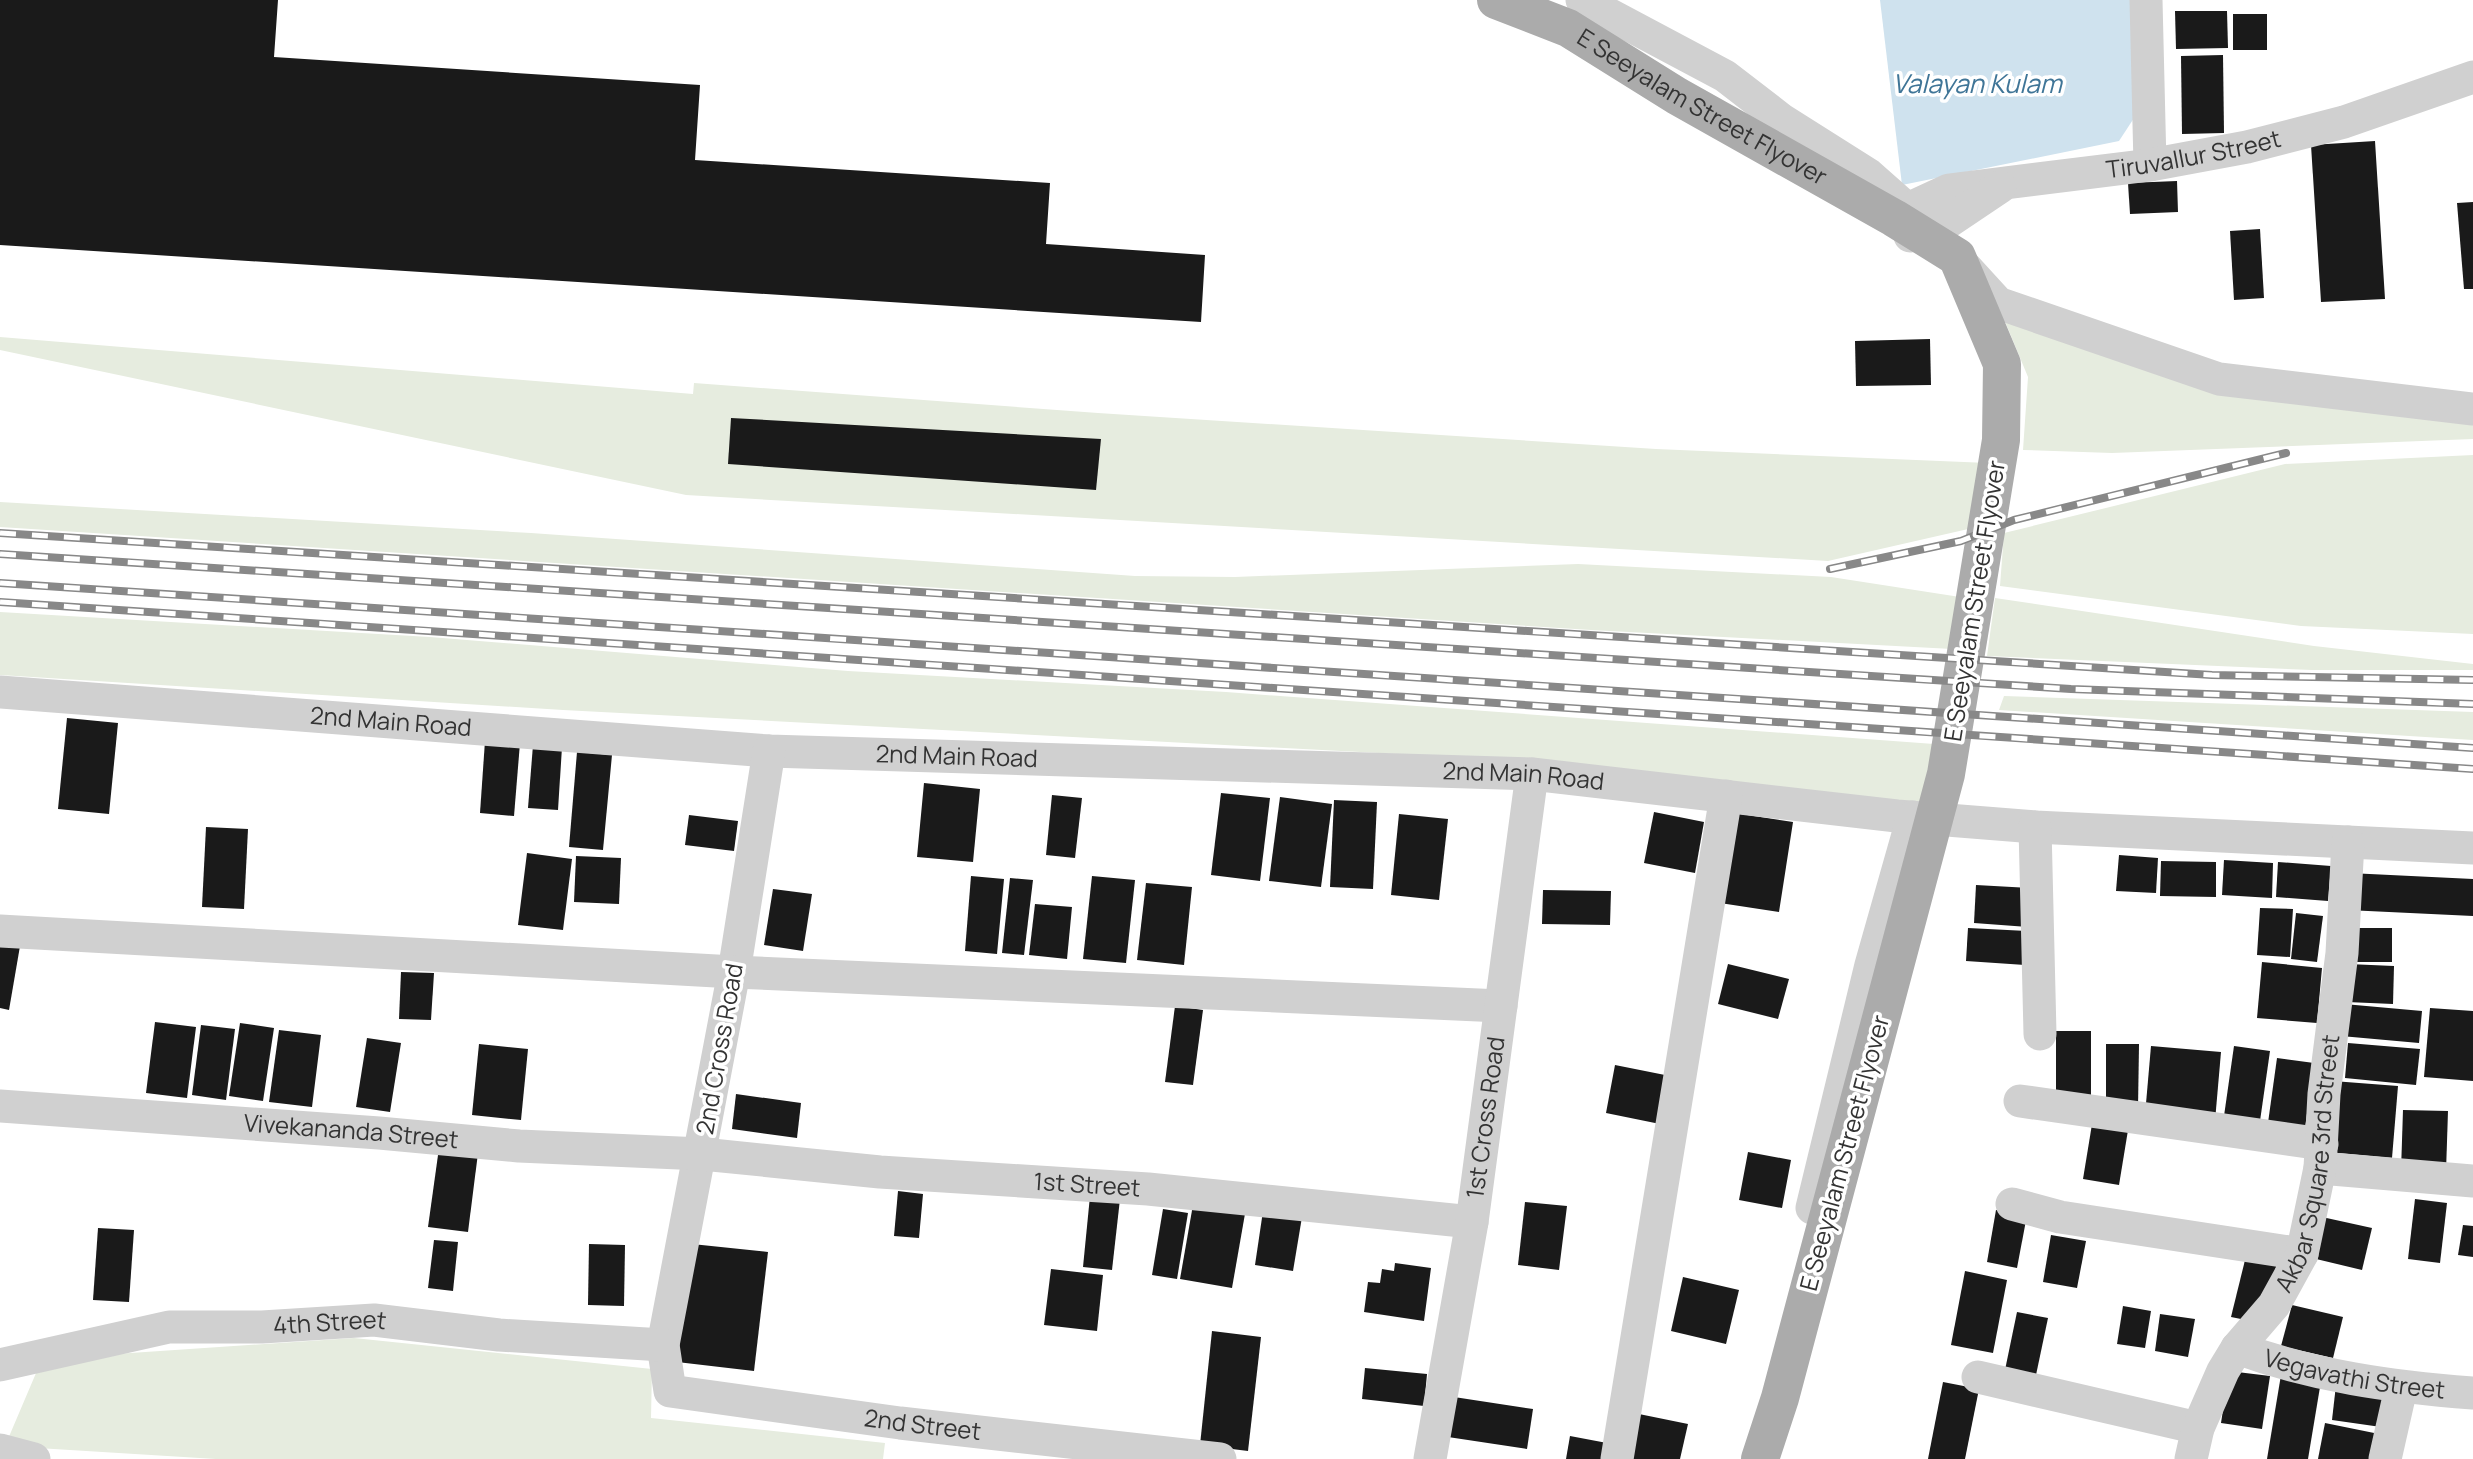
<svg xmlns="http://www.w3.org/2000/svg" width="2473" height="1459" viewBox="0 0 2473 1459" font-family="Manrope,sans-serif">
<style>
.green{fill:#e6ecdf}
.water{fill:#cfe2ee}
.building{fill:#1a1a1a}
.lines{fill:none;stroke-linecap:round;stroke-linejoin:round}
.minor{stroke:#d0d0d0;stroke-width:33}
.major{stroke:#ababab;stroke-width:38}
.rail-casing{stroke:#888;stroke-width:8}
.rail{stroke:#fff;stroke-width:5;stroke-dasharray:16;stroke-linecap:butt}
.labels{text-anchor:middle;stroke-width:7;stroke-linejoin:round;paint-order:stroke}
.street-label{font-size:24px;fill:#333;stroke:#fff}
.water-label{font-size:26px;font-style:italic;fill:#3f7597;stroke:#fff}
</style>
<rect width="100%" height="100%" fill="#fff"/>
<g class="green">
<path d="M2004 319 2473 414V439L2112 453 2023 450 2028 377Z"/>
<path d="M0 337 693 394 694 383 1098 413 1656 449 1988 463 1977 527 1828 561 686 495 0 350Z"/>
<path d="M2473 455V634L2301 626 2000 586 2004 533 2285 464Z"/>
<path d="M0 502 531 533 1135 576 1235 577 1578 564 1831 577 1960 597 1952 649 1591 630 0 527Z"/>
<path d="M1995 598 2314 646 2473 664V670H2312L1987 656Z"/>
<path d="M0 612 430 637 848 671 1226 692 1934 744 1927 807 1529 761 563 710 0 675Z"/>
<path d="M2004 696 2473 712V740L1999 710Z"/>
<path d="M354 1338 652 1369 651 1418 885 1443 883 1459H216L5 1446 42 1359Z"/>
</g>
<path class="water" d="M1880 0H2133L2136 115 2119 141 1902 185Z"/>
<g class="building">
<path d="M0 0H278L274 57 700 85 695 160 1050 183 1046 244 1205 255 1201 322 0 245Z"/>
<path d="M2175 11H2227L2228 48 2176 49Z"/>
<rect x="2233" y="14" width="34" height="36"/>
<path d="M2223 55 2224 133 2182 134 2181 56Z"/>
<path d="M2375 141 2385 299 2321 302 2311 145Z"/>
<path d="M2177 181 2178 212 2130 214 2128 183Z"/>
<path d="M2473 202V289H2464L2457 203Z"/>
<path d="M2260 229 2264 298 2234 300 2230 231Z"/>
<path d="M1930 339 1931 385 1856 386 1855 341Z"/>
<path d="M731 418 1101 439 1096 490 728 464Z"/>
<path d="M67 718 118 723 109 814 58 809Z"/>
<path d="M485 741 520 743 514 816 480 813Z"/>
<path d="M533 745 562 747 558 810 528 808Z"/>
<path d="M577 752 612 755 603 850 569 847Z"/>
<path d="M924 783 980 789 973 862 917 857Z"/>
<path d="M1221 793 1270 798 1260 881 1211 875Z"/>
<path d="M1052 795 1082 798 1075 858 1046 855Z"/>
<path d="M1280 797 1332 804 1321 887 1269 881Z"/>
<path d="M1334 800 1377 802 1373 889 1330 887Z"/>
<path d="M1654 812 1704 822 1695 873 1644 863Z"/>
<path d="M1734 813 1793 822 1779 912 1720 903Z"/>
<path d="M1399 814 1448 819 1439 900 1391 895Z"/>
<path d="M689 815 738 821 734 851 685 845Z"/>
<path d="M206 827 248 829 244 909 202 907Z"/>
<path d="M527 853 572 859 563 930 518 925Z"/>
<path d="M2119 855 2158 858 2156 893 2116 891Z"/>
<path d="M576 856 621 858 619 904 574 902Z"/>
<path d="M2224 860 2273 863 2272 898 2222 895Z"/>
<path d="M2161 861 2216 862V897L2160 896Z"/>
<path d="M2278 862 2331 866 2328 901 2276 897Z"/>
<path d="M2349 873 2473 879V916L2347 910Z"/>
<path d="M971 876 1004 879 997 954 965 951Z"/>
<path d="M1092 876 1135 880 1126 963 1083 959Z"/>
<path d="M1010 878 1033 880 1024 955 1002 953Z"/>
<path d="M1146 883 1192 887 1184 965 1137 960Z"/>
<path d="M1976 885 2030 888 2028 927 1974 923Z"/>
<path d="M773 889 812 894 803 951 764 945Z"/>
<path d="M1543 890 1611 891 1610 925 1542 924Z"/>
<path d="M1035 904 1072 907 1067 959 1029 955Z"/>
<path d="M2260 908 2293 909 2290 957 2257 955Z"/>
<path d="M2296 913 2323 916 2317 962 2291 959Z"/>
<path d="M1968 928 2027 931 2025 965 1966 961Z"/>
<rect x="2347" y="928" width="45" height="34"/>
<path d="M0 943 20 946 9 1010 0 1008Z"/>
<path d="M2262 962 2322 968 2317 1023 2257 1018Z"/>
<path d="M1728 964 1789 979 1778 1019 1718 1004Z"/>
<path d="M2348 964 2394 966 2393 1004 2347 1002Z"/>
<path d="M401 972 434 973 431 1020 399 1019Z"/>
<path d="M2344 1004 2422 1011 2419 1043 2341 1036Z"/>
<path d="M1175 1006 1203 1010 1193 1085 1165 1082Z"/>
<path d="M2430 1008 2473 1011V1081L2424 1077Z"/>
<path d="M155 1022 196 1027 187 1098 146 1093Z"/>
<path d="M240 1023 274 1028 263 1101 229 1096Z"/>
<path d="M201 1025 235 1029 226 1100 192 1095Z"/>
<path d="M279 1030 321 1035 312 1107 269 1102Z"/>
<path d="M2056 1031H2091V1100L2056 1099Z"/>
<path d="M367 1038 401 1043 390 1112 356 1107Z"/>
<path d="M2348 1043 2420 1049 2416 1085 2345 1078Z"/>
<path d="M479 1044 528 1049 521 1120 472 1115Z"/>
<path d="M2106 1044H2139L2138 1108H2106Z"/>
<path d="M2151 1046 2221 1052 2215 1121 2145 1115Z"/>
<path d="M2234 1046 2270 1051 2260 1121 2224 1116Z"/>
<path d="M2277 1058 2314 1063 2304 1135 2267 1130Z"/>
<path d="M1615 1065 1670 1076 1660 1124 1606 1113Z"/>
<path d="M2333 1081 2398 1086 2392 1158 2327 1152Z"/>
<path d="M736 1094 801 1103 797 1138 732 1129Z"/>
<path d="M2403 1110 2448 1111 2446 1172 2401 1171Z"/>
<path d="M2094 1112 2130 1118 2119 1185 2083 1179Z"/>
<path d="M439 1148 478 1153 468 1232 428 1227Z"/>
<path d="M1748 1152 1791 1160 1782 1208 1739 1200Z"/>
<path d="M898 1191 923 1194 919 1238 894 1236Z"/>
<path d="M1090 1196 1120 1199 1112 1270 1083 1267Z"/>
<path d="M1194 1199 1246 1208 1232 1288 1180 1279Z"/>
<path d="M2415 1199 2447 1203 2440 1263 2408 1259Z"/>
<path d="M1525 1202 1567 1206 1559 1270 1518 1265Z"/>
<path d="M1163 1209 1188 1213 1177 1279 1152 1275Z"/>
<path d="M1996 1210 2027 1215 2017 1268 1987 1262Z"/>
<path d="M1263 1211 1302 1217 1293 1271 1255 1265Z"/>
<path d="M2322 1217 2372 1228 2362 1270 2312 1258Z"/>
<path d="M2463 1225 2473 1226V1257L2458 1255Z"/>
<path d="M98 1228 134 1230 129 1302 93 1300Z"/>
<path d="M2051 1235 2086 1241 2077 1288 2043 1282Z"/>
<path d="M434 1240 458 1242 453 1291 428 1288Z"/>
<path d="M589 1244 625 1245 624 1306 588 1305Z"/>
<path d="M692 1244 768 1252 754 1371 677 1362Z"/>
<path d="M2246 1256 2277 1263 2265 1312 2246 1320 2231 1317Z"/>
<path d="M1395 1263 1431 1268 1424 1321 1364 1312 1368 1282 1380 1283 1382 1269 1394 1271Z"/>
<path d="M1051 1269 1103 1275 1097 1331 1044 1325Z"/>
<path d="M1965 1271 2007 1280 1993 1353 1951 1345Z"/>
<path d="M1683 1277 1739 1290 1726 1344 1671 1331Z"/>
<path d="M2292 1305 2343 1317 2333 1358 2281 1346Z"/>
<path d="M2123 1306 2151 1311 2145 1348 2117 1344Z"/>
<path d="M2017 1312 2048 1318 2036 1375 2005 1370Z"/>
<path d="M2160 1314 2195 1319 2188 1357 2155 1351Z"/>
<path d="M1212 1331 1261 1337 1248 1451 1200 1445Z"/>
<path d="M1365 1368 1427 1374 1424 1406 1362 1399Z"/>
<path d="M2229 1371 2270 1376 2262 1429 2221 1423Z"/>
<path d="M2281 1375 2321 1381 2308 1459H2267Z"/>
<path d="M1943 1382 1979 1389 1965 1459H1928Z"/>
<path d="M2336 1385 2386 1393 2381 1427 2332 1420Z"/>
<path d="M1454 1397 1533 1409 1527 1449 1448 1437Z"/>
<path d="M1639 1414 1688 1424 1680 1459H1630Z"/>
<path d="M2325 1423 2384 1435 2379 1459H2318Z"/>
<path d="M1570 1436 1607 1443 1604 1459H1566Z"/>
</g>
<g class="lines">
<g class="minor">
<path d="M1582 0 1725 76 1782 120 1869 175 1930 229"/>
<path d="M2146 0 2150 165"/>
<path id="s1" d="M1910 208 1949 190 2150 165 2247 147 2344 122 2473 77"/>
<path d="M1910 236 1933 232 2000 187"/>
<path d="M1966 268 1998 303 2219 379 2473 409"/>
<path id="s2" d="M0 692 769 751 1532 774 1897 816 2035 827 2473 848"/>
<path id="s3" d="M769 751 734 972 663 1345 670 1391 900 1423 1220 1459"/>
<path d="M2035 827 2040 1034"/>
<path d="M0 931 734 972 1501 1006"/>
<path d="M2020 1101 2322 1144"/>
<path id="s4" d="M0 1106 379 1133 519 1146 702 1154 880 1172 1148 1189 1472 1222"/>
<path d="M2320 1168 2473 1181"/>
<path d="M2012 1204 2060 1217 2302 1254"/>
<path d="M1812 1208 1871 965 1913 817"/>
<path id="s5" d="M2237 1348C2314 1376 2391 1387 2473 1393"/>
<path id="s6" d="M0 1365 169 1327H262L374 1320 499 1335 663 1345"/>
<path d="M1978 1377 2198 1428"/>
<path d="M0 1450 34 1459"/>
<path id="s7" d="M1430 1459 1472 1222 1532 774"/>
<path d="M1617 1459 1726 796"/>
<path id="s8" d="M2191 1459 2198 1428 2223 1371 2237 1348 2274 1305 2302 1254 2320 1168 2324 1094 2342 953 2348 842"/>
<path d="M2385 1459 2401 1388"/>
</g>
<path class="major" id="s9" d="M1496 0 1568 28 1677 96 1894 218 1957 257 2002 364 2001 440 1946 774 1780 1398 1760 1459"/>
<g class="rail-casing">
<g id="rail">
<path d="M0 533 2212 675 2473 680"/>
<path d="M0 554 2071 689 2473 704"/>
<path d="M1830 569 1961 541 2014 520 2286 453"/>
<path d="M0 583 2473 748"/>
<path d="M0 602 2473 769"/>
</g>
</g>
<use href="#rail" class="rail"/>
</g>
<g class="labels">
<g class="street-label">
<text dy="8" stroke="none"><textPath href="#s9" startOffset="233">E Seeyalam Street Flyover</textPath></text>
<text dy="8" stroke="none"><textPath href="#s1" startOffset="290">Tiruvallur Street</textPath></text>
<text transform="translate(1975 601) rotate(-81)" y="8">E Seeyalam Street Flyover</text>
<text dy="8" stroke="none"><textPath href="#s2" startOffset="392">2nd Main Road</textPath></text>
<text dy="8" stroke="none"><textPath href="#s2" startOffset="959">2nd Main Road</textPath></text>
<text dy="8" stroke="none"><textPath href="#s2" startOffset="1526">2nd Main Road</textPath></text>
<text transform="translate(720 1049) rotate(-80)" y="8">2nd Cross Road</text>
<text dy="8" stroke="none"><textPath href="#s7" startOffset="346">1st Cross Road</textPath></text>
<text dy="8" stroke="none"><textPath href="#s4" startOffset="352">Vivekananda Street</textPath></text>
<text transform="translate(1845 1153) rotate(-75)" y="8">E Seeyalam Street Flyover</text>
<text dy="8" stroke="none"><textPath href="#s8" startOffset="326">Akbar Square 3rd Street</textPath></text>
<text dy="8" stroke="none"><textPath href="#s4" startOffset="1090">1st Street</textPath></text>
<text dy="8" stroke="none"><textPath href="#s6" startOffset="334">4th Street</textPath></text>
<text dy="8" stroke="none"><textPath href="#s5" startOffset="121">Vegavathi Street</textPath></text>
<text dy="8" stroke="none"><textPath href="#s3" startOffset="905">2nd Street</textPath></text>
</g>
<g class="water-label">
<text x="1977" y="93">Valayan Kulam</text>
</g>
</g>
</svg>
